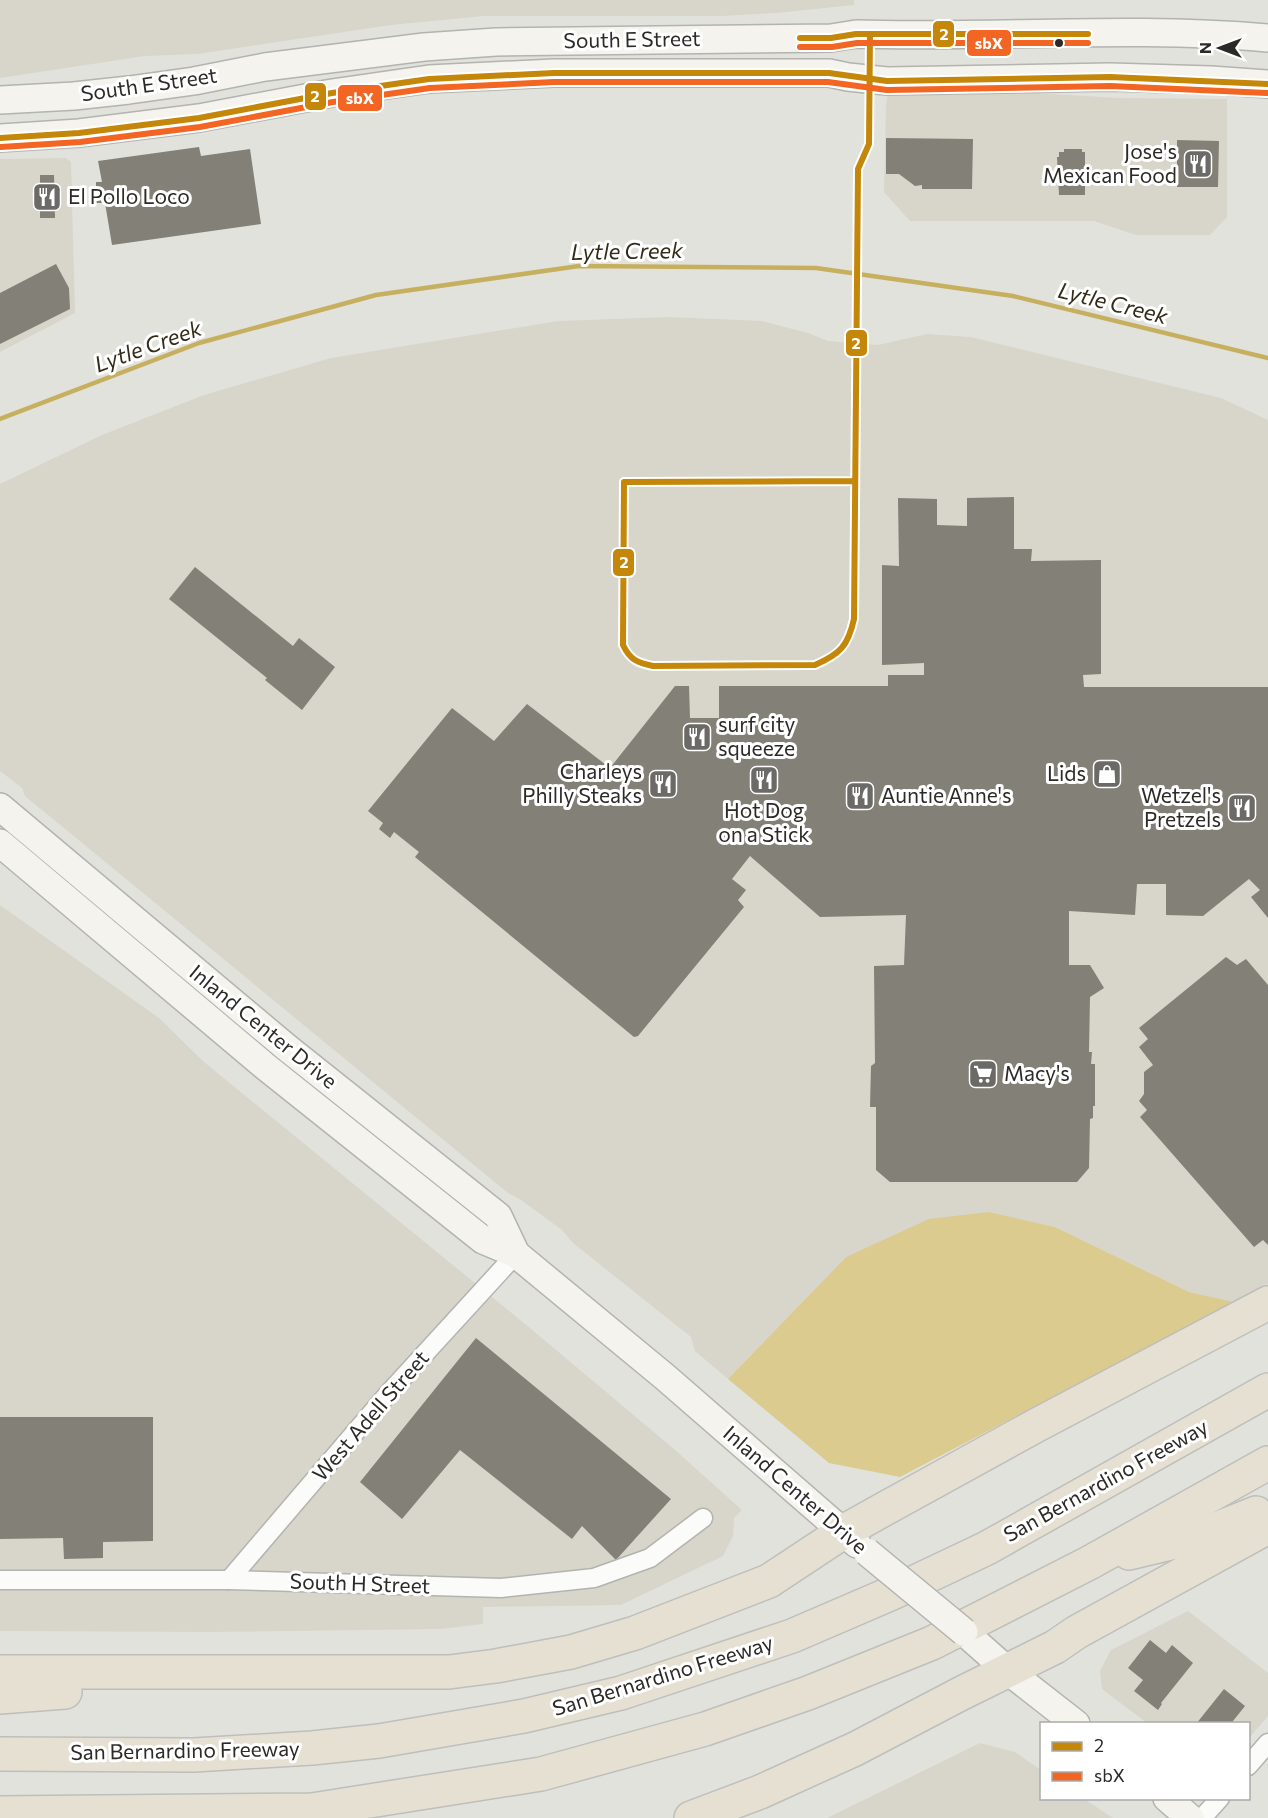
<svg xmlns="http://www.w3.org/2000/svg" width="1268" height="1818" viewBox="0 0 1268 1818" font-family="Commissioner,sans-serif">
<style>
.built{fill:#d8d5cb}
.green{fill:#dccb8e}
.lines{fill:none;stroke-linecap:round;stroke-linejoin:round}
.stream{stroke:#c6b060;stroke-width:4.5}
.building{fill:#828077}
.minor-casing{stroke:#b3b3af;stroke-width:21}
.secondary-casing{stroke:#b3b3af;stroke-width:30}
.motorway-casing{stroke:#bebebc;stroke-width:36}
.minor{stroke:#fbfbfa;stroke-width:18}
.secondary{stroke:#f4f3ee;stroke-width:27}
.motorway{stroke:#e5e0d2;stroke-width:33}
.secondary-bridge-casing{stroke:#b3b3af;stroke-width:30;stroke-linecap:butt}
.secondary-bridge{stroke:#f4f3ee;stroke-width:27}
.bus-1-casing{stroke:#fff;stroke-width:10}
.bus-2-casing{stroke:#fff;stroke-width:10}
.bus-1{stroke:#c4870a;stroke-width:6}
.bus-2{stroke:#f26522;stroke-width:6}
.bus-dot{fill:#2b2a27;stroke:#fff;stroke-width:2}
.labels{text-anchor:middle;stroke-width:6;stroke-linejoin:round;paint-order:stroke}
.street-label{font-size:21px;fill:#2b2a27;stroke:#fff}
.poi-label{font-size:21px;fill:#2b2a27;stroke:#fff;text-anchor:end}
.water-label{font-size:22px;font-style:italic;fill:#312b18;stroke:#fff}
.line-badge{stroke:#fff;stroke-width:2}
.badge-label{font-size:16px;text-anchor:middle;font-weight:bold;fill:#fff}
</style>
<rect width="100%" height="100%" fill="#e2e2dd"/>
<g class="built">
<path d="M0 0H854V5L776 13 722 16H484L391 25 197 54 145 56 0 78Z"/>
<path d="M892 93H1036L1119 98 1227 99V217L1210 235H1136L1094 221H910L884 192 886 105 887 97Z"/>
<path d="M66 158 71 162 75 313 0 352V159Z"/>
<path d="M669 317 762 321 808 333 828 341 878 345 927 334 971 337 1221 398 1268 420V1284L1234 1302 1189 1292 1055 1227 989 1212 846 1257 728 1379 695 1351 691 1337 573 1243 562 1230 521 1200 508 1193 25 796 22 788 0 771V484L102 435 204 395 331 358 558 321Z"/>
<path d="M0 905 159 1018 204 1062 530 1328 674 1449 742 1510 734 1518 733 1536 723 1556 621 1605 483 1607V1624L441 1629 210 1632 0 1631Z"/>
<path d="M1188 1611 1268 1673V1716L1249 1738 1248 1724 1147 1723 1102 1689 1100 1671 1111 1650Z"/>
<path d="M980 1743 1015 1752 1041 1770 1042 1798 1084 1799 1113 1818H827Z"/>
</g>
<path class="green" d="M989 1212 1055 1227 1189 1292 1234 1302 900 1477 829 1463 728 1379 846 1257 929 1219Z"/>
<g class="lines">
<path class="stream" d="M0 419 199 343 376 295 579 266 816 268 1013 296 1268 358"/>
</g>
<g class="building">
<path d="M886 138 973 139 972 189H922V185L915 186 899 174H886Z"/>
<path d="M1177 140 1219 141 1218 187H1177Z"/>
<path d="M199 147 201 156 250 149 261 224 112 245 105 203H96V182H102L98 161Z"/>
<path d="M1064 149H1082V152H1085V195H1059L1057 157H1059V152H1064Z"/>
<path d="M40 175H54L55 218H40Z"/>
<path d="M56 264 69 288 70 309 0 344V293Z"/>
<path d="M1014 497V549H1032L1031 561 1101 560V674L1083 675 1084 687H1268V918L1251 897 1260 890 1249 879 1203 916 1166 915V884H1137L1135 915 1069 911V965H1090L1104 988 1090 997 1089 1052H1092L1091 1064H1095V1106H1093V1118L1090 1119 1089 1168 1077 1182H890L876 1170V1107H870L871 1066 875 1063 874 966 904 965 906 915 820 917 750 856 732 879 746 890 738 900 744 907 638 1036 634 1037 415 857 419 852 394 832 390 838 379 829 383 823 368 811 452 708 494 741 527 704 610 768 675 686H689L690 718H719V686H888V675H924V663L882 665V565L899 566 898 498 937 499V525L967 526V498Z"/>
<path d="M195 567 293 646 299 638 335 667 302 710 265 680 267 678 169 599Z"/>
<path d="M1226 957 1237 965 1246 959 1268 985V1245L1263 1240 1254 1247 1140 1117 1147 1110 1139 1101 1144 1094V1072L1153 1065 1139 1047 1148 1039 1139 1028Z"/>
<path d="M476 1338 671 1499 616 1560 582 1526 572 1539 460 1450 402 1519 360 1482Z"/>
<path d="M0 1417H153V1541L103 1542V1558L64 1559 63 1538 0 1539Z"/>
<path d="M1150 1640 1166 1653 1172 1645 1193 1663 1161 1703 1162 1704 1158 1710 1134 1691 1143 1680 1128 1668Z"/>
<path d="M1224 1689 1245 1706 1233 1721 1231 1724H1196Z"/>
</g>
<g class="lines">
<g class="minor-casing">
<g id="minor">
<path d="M0 1580H229L501 1588 594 1578 650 1558 703 1518"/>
<path d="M229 1580 387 1395 516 1254"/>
<path d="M1248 1766 1268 1743"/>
<path d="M1202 1818 1220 1798"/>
</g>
</g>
<g class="secondary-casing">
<g id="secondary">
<path d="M0 100 74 96 129 90 194 81 265 67 424 47 496 42 831 38 856 34C993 38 1131 26 1268 38"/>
<path d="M0 138 79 133 199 118 332 93 429 79 554 73H829L848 77 887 81 1110 77 1211 80 1268 84"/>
<path d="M0 807 286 1047 498 1216 516 1254"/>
<path d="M0 843 266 1067 483 1240 516 1254 665 1377 857 1544"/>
<path d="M964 1632 1007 1670 1076 1724"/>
<path d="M1167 1798 1190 1818"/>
</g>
</g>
<g class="motorway-casing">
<g id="motorway">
<path d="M1129 1553 1196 1537 1256 1513"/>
<path d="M0 1672H449L496 1666 571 1652 635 1633 769 1581 843 1532 886 1508 1037 1425 1268 1303"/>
<path d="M0 1697 65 1692"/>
<path d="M0 1754 194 1755 312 1748 379 1741 524 1716 621 1693 792 1636 892 1593 987 1548 1268 1390"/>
<path d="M0 1813 312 1810 541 1774 705 1729 808 1693 932 1643 1089 1563 1268 1463"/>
<path d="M691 1818 760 1792 855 1749 962 1693 1055 1647 1077 1632 1268 1527"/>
</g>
</g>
<use href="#minor" class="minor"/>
<use href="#secondary" class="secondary"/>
<use href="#motorway" class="motorway"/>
<g class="secondary-bridge-casing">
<path id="secondary-bridge" d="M867 1552 964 1632"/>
</g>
<use href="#secondary-bridge" class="secondary-bridge"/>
<g class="bus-1-casing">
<g id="bus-1">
<path d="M800 38H831L856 34H1088"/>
<path d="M0 138 79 133 199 118 332 93 429 79 554 73H829L887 81 1110 77 1268 84"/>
<path d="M855 481 624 482 623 645C630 660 638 663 653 666L815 665C840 654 848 646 854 619L858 169 869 144 870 34"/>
</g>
</g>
<g class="bus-2-casing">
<g id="bus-2">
<path d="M800 47H832L857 43H1088"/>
<path d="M1 147 80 142 200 127 333 102 430 88 554 82H828L887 90 1110 86 1267 93"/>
</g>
</g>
<use href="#bus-1" class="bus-1"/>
<use href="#bus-2" class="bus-2"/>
</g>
<defs>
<g id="restaurant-square" transform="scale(1.5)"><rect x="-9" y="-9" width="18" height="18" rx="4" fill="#6b6a67" stroke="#fff"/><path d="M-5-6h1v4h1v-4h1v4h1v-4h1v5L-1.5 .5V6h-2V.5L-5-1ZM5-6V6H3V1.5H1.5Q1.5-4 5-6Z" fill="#fff"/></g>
<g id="shop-square" transform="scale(1.5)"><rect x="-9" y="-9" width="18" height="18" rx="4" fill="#6b6a67" stroke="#fff"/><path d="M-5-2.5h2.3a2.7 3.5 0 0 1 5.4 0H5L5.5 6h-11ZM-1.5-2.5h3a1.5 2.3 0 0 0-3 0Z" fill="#fff"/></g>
<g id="supermarket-square" transform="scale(1.5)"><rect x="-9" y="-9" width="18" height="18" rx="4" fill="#6b6a67" stroke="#fff"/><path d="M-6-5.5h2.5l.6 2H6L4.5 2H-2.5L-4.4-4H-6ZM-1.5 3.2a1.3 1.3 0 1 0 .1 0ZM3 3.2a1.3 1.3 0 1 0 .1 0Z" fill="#fff"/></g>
</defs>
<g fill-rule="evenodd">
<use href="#restaurant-square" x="1198" y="164"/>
<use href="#restaurant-square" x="47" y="197"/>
<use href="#restaurant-square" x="697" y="737"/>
<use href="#shop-square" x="1107" y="774"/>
<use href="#restaurant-square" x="764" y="780"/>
<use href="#restaurant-square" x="663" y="784"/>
<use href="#restaurant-square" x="860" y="796"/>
<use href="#restaurant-square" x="1242" y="808"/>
<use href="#supermarket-square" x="983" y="1074"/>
</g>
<circle class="bus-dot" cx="1059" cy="43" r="5"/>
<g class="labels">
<g class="street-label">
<text transform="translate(632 40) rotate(-1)" y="7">South E Street</text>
<text transform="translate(149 85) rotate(-8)" y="7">South E Street</text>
<text transform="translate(263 1027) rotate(39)" y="7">Inland Center Drive</text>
<text transform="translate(371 1416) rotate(-49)" y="7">West Adell Street</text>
<text transform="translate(1106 1481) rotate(-29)" y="7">San Bernardino Freeway</text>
<text transform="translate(795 1490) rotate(41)" y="7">Inland Center Drive</text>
<text transform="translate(360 1584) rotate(2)" y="7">South H Street</text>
<text transform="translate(663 1676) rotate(-17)" y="7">San Bernardino Freeway</text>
<text transform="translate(185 1751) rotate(-1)" y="7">San Bernardino Freeway</text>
</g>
<g class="poi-label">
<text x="1177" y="159">Jose's<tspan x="1177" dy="24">Mexican Food</tspan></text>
<text x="68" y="204" text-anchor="start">El Pollo Loco</text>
<text x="718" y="732" text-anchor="start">surf city<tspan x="718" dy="24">squeeze</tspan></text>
<text x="642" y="779">Charleys<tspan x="642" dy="24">Philly Steaks</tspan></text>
<text x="1086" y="781">Lids</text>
<text x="881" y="803" text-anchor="start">Auntie Anne's</text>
<text x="1221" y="803">Wetzel's<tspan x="1221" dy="24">Pretzels</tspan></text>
<text x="764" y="818" text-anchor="middle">Hot Dog<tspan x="764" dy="24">on a Stick</tspan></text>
<text x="1004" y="1081" text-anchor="start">Macy's</text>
</g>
<g class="water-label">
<text transform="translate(627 251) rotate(-1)" y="8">Lytle Creek</text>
<text transform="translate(1113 303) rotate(14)" y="8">Lytle Creek</text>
<text transform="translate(148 346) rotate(-20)" y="8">Lytle Creek</text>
</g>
</g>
<g class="line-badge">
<rect x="932" y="20" width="23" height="28" rx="6" fill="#c4870a"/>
<rect x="966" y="29" width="46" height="28" rx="6" fill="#f26522"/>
<rect x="304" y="82" width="23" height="29" rx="6" fill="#c4870a"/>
<rect x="337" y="84" width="46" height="28" rx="6" fill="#f26522"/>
<rect x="845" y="329" width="23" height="28" rx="6" fill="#c4870a"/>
<rect x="612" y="548" width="23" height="29" rx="6" fill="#c4870a"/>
</g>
<g class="badge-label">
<text x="944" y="40">2</text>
<text x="989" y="49">sbX</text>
<text x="315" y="102">2</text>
<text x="360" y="104">sbX</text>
<text x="856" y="349">2</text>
<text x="624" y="568">2</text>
</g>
<rect x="1040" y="1722" width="210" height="78" fill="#ffffff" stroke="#aaaaa9" stroke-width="1.5"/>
<rect x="1052" y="1742" width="30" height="9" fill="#c4870a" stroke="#aaaaa9" stroke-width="1.5"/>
<text x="1094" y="1752" font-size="18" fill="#2b2a27">2</text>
<rect x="1052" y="1772" width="30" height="9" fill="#f26522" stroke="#aaaaa9" stroke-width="1.5"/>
<text x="1094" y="1782" font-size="18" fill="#2b2a27">sbX</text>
<g transform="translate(1220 48) rotate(270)" stroke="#ffffff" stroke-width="4.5" paint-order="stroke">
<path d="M0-4.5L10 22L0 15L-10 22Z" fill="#2b2a27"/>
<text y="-9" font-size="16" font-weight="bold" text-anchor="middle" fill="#2b2a27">N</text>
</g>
</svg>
